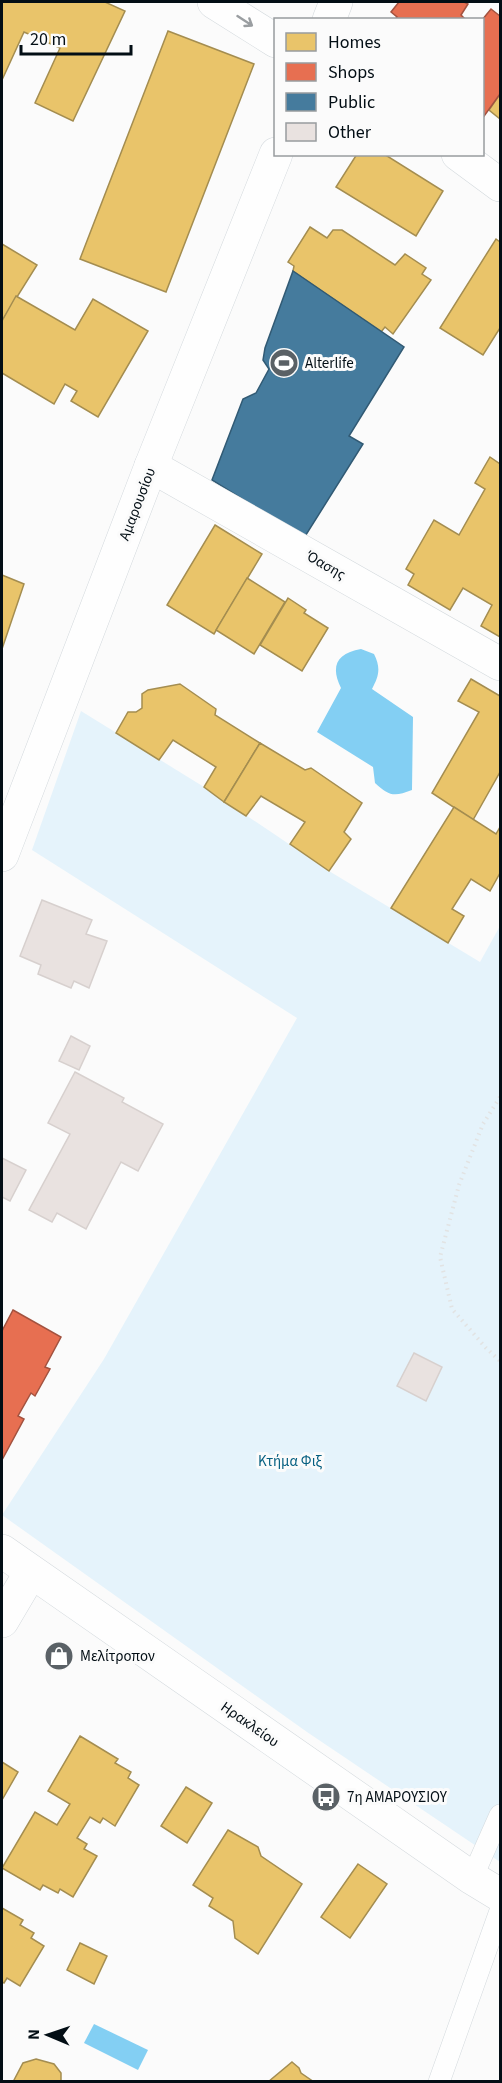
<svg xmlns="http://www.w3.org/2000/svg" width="502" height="2083" viewBox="0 0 502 2083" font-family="'Source Sans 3',sans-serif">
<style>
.green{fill:#e5f3fb}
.water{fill:#83cff3}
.homes{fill:#e9c46a;stroke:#a48d50;stroke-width:1.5}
.shops{fill:#e76f51;stroke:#a3523f;stroke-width:1.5}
.public{fill:#457b9d;stroke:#315a74;stroke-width:1.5}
.building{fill:#e9e2e0;stroke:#d7d0ce;stroke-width:1.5}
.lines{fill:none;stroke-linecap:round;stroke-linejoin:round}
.service-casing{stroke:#d3d9dd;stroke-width:22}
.minor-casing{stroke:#d3d9dd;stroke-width:34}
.secondary-casing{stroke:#d3d9dd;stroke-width:34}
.path{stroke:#e2e3e3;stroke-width:4;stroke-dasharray:1.5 4.5;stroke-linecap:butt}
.service{stroke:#fefefe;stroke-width:21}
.minor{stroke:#fefefe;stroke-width:33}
.secondary{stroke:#fefefe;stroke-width:33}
.oneway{stroke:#9a9ea1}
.labels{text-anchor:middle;stroke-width:6;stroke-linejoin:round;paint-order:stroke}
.poi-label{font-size:15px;fill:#030e15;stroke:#fbfbfb;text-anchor:start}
.street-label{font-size:15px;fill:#030e15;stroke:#fbfbfb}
.park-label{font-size:15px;fill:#055f80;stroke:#fbfbfb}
</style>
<rect width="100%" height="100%" fill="#fbfbfb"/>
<path class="green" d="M81 711 204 787 329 871 480 962 500 926V1862L307 1732 2 1515 104 1359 297 1018 32 850Z"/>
<g class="water">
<path d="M361 649 374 654C381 668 379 676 372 689L413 717 412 790C394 797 389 796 375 783L373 767 317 732 341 688C330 666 337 653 361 649Z"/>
<path d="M94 2024 148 2050 138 2070 84 2043Z"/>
</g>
<g class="homes">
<path d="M2 2H105L125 11 73 121 35 103 60 48 24 32 2 80Z"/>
<path d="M168 31 254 64 166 292 80 259Z"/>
<path d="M500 94V119L489 110Z"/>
<path d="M357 154H384L443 191 416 236 336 187Z"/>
<path d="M310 227 327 238 333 230H342L395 265 405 254 426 268 422 274 431 280 393 334 385 327 381 332 293 271 294 266 288 262Z"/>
<path d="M496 239 500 242V328L483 355 440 328Z"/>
<path d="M2 244 37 265 2 321Z"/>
<path d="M16 296 75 330 93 299 148 331 98 417 71 401 77 391 65 384 54 404 2 373V321Z"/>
<path d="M490 457 500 464V637L481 626 492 605 463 588 450 610 408 585 414 574 406 569 434 520 459 535 485 489 475 483Z"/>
<path d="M215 525 262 554 214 634 167 605Z"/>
<path d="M2 575 24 584 2 649Z"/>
<path d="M247 578 285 602 254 654 216 630Z"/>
<path d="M288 598 306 610 304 613 328 628 302 671 260 645Z"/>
<path d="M471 679 500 696V772L473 820 432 793 479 712 458 701Z"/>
<path d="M180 684 216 709 215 715 260 743 224 802 204 787 216 767 173 740 159 760 116 733 128 712H136L142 708V694L148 690Z"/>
<path d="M260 743 305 770 311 768 362 803 344 832 351 839 329 871 290 844 305 822 261 796 246 816 224 802Z"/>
<path d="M454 807 496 834 500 827V873L490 891 471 879 452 909 464 916 448 943 391 908Z"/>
<path d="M80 1736 118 1759 115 1763 131 1772 128 1778 139 1785 115 1826 103 1818 100 1823 90 1817 77 1838 87 1844 84 1849 97 1856 73 1897 60 1889 58 1893 43 1885 40 1890 2 1868 35 1812 57 1825 70 1804 48 1791Z"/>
<path d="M2 1762 18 1772 2 1800Z"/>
<path d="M186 1787 212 1803 187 1843 161 1826Z"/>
<path d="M228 1830 258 1847 261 1856 302 1884 258 1954 235 1938 233 1921 209 1906 213 1898 193 1885Z"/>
<path d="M358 1864 387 1884 350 1938 321 1917Z"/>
<path d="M2 1908 23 1920 20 1925 34 1933 31 1938 44 1946 20 1986 7 1978 4 1983 2 1982Z"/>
<path d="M80 1943 107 1956 94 1984 67 1970Z"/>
<path d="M36 2059 54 2064 61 2073V2082H13L23 2063Z"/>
<path d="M292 2062 299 2068 301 2073 314 2082H268Z"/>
</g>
<g class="shops">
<path d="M399 2H464L468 4 461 15 466 20H395L397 17 391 12Z"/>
<path d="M491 9 500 16V94L482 119V20Z"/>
<path d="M13 1310 61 1337 45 1367 50 1369 35 1396 31 1393 18 1416 24 1419 2 1460V1331Z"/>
</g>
<path class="public" d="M293 271 404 347 349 436 363 444 304 538 212 480 243 399 256 393 269 369 263 360 265 348Z"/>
<g class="building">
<path d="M42 900 92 920 86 934 107 941 89 988 74 981 71 988 38 974 41 965 20 956Z"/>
<path d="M71 1036 90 1046 79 1070 59 1061Z"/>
<path d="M75 1072 124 1098 122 1102 163 1124 138 1171 121 1162 86 1229 57 1213 52 1222 29 1210 70 1134 48 1123Z"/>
<path d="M2 1158 26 1170 10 1201 2 1197Z"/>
<path d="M414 1353 442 1367 426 1401 397 1386Z"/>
</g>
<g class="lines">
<g class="service-casing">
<g id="service">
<path d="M472 1878 500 1815"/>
<path d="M439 2082 500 1911"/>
</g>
</g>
<g class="minor-casing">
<g id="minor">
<path d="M214 2 276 41"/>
<path d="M458 154 500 185"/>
<path d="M151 466 500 664"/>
<path d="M2 1621 31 1572"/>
</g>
</g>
<g class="secondary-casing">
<g id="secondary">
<path d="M329 20 336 2"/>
<path d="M2 855 151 466 276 154"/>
<path d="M2 1551 472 1878 500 1895"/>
</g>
</g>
<path class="path" d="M500 1097 483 1124 459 1185 440 1257 452 1309 486 1348 500 1361"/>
<use href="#service" class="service"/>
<use href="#minor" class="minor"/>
<use href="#secondary" class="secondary"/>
</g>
<defs><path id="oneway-shaft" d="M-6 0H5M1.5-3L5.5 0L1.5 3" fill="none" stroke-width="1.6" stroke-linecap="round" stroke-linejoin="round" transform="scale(1.5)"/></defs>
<use class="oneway" href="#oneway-shaft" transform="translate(245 21) rotate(33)"/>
<defs>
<g id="stadium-disc" transform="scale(1.5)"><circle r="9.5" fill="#5a6166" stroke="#fbfbfb"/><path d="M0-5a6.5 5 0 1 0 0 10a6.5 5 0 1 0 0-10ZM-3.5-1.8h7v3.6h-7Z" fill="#fff"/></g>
<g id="shop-disc" transform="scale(1.5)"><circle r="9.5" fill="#5a6166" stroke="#fbfbfb"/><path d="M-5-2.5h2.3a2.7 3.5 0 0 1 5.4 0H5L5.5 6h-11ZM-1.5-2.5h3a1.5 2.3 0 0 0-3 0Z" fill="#fff"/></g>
<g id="bus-disc" transform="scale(1.5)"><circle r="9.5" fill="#5a6166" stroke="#fbfbfb"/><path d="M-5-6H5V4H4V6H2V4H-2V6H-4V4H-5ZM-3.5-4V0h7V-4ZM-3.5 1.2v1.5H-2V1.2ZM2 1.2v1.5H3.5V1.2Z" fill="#fff"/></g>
</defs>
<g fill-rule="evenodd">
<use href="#stadium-disc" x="284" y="363"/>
<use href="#shop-disc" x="59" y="1656"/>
<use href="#bus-disc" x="326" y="1797"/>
</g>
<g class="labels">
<g class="poi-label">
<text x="305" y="368">Alterlife</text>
<text x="80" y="1661">Μελίτροπον</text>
<text x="347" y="1802">7η ΑΜΑΡΟΥΣΙΟΥ</text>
</g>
<g class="street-label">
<text transform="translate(137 504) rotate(-69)" y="5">Αμαρουσίου</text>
<text transform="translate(326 565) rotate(30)" y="5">Όασης</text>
<text transform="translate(250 1724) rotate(35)" y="5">Ηρακλείου</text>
</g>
<g class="park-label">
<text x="290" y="1466">Κτήμα Φιξ</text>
</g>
</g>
<rect width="502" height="2083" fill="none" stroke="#030e15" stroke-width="6"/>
<rect x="274" y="18" width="210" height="138" fill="#fbfbfb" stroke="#989c9f" stroke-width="1.5"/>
<rect x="286" y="33" width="30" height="18" fill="#e9c46a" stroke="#989c9f" stroke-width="1.5"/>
<text x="328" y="48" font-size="18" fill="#030e15">Homes</text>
<rect x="286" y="63" width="30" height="18" fill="#e76f51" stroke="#989c9f" stroke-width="1.5"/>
<text x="328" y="78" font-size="18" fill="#030e15">Shops</text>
<rect x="286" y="93" width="30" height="18" fill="#457b9d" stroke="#989c9f" stroke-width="1.5"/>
<text x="328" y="108" font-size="18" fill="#030e15">Public</text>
<rect x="286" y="123" width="30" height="18" fill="#e9e2e0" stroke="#989c9f" stroke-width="1.5"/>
<text x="328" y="138" font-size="18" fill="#030e15">Other</text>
<g transform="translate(48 2035) rotate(272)" stroke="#fbfbfb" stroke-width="4.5" paint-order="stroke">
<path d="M0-4.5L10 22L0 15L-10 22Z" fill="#030e15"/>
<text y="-9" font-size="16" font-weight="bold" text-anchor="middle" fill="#030e15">N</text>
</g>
<path d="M21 45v9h110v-9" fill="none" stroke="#030e15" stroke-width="3"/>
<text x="30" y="45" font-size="18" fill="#030e15" stroke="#fbfbfb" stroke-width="4.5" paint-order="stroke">20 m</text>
</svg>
